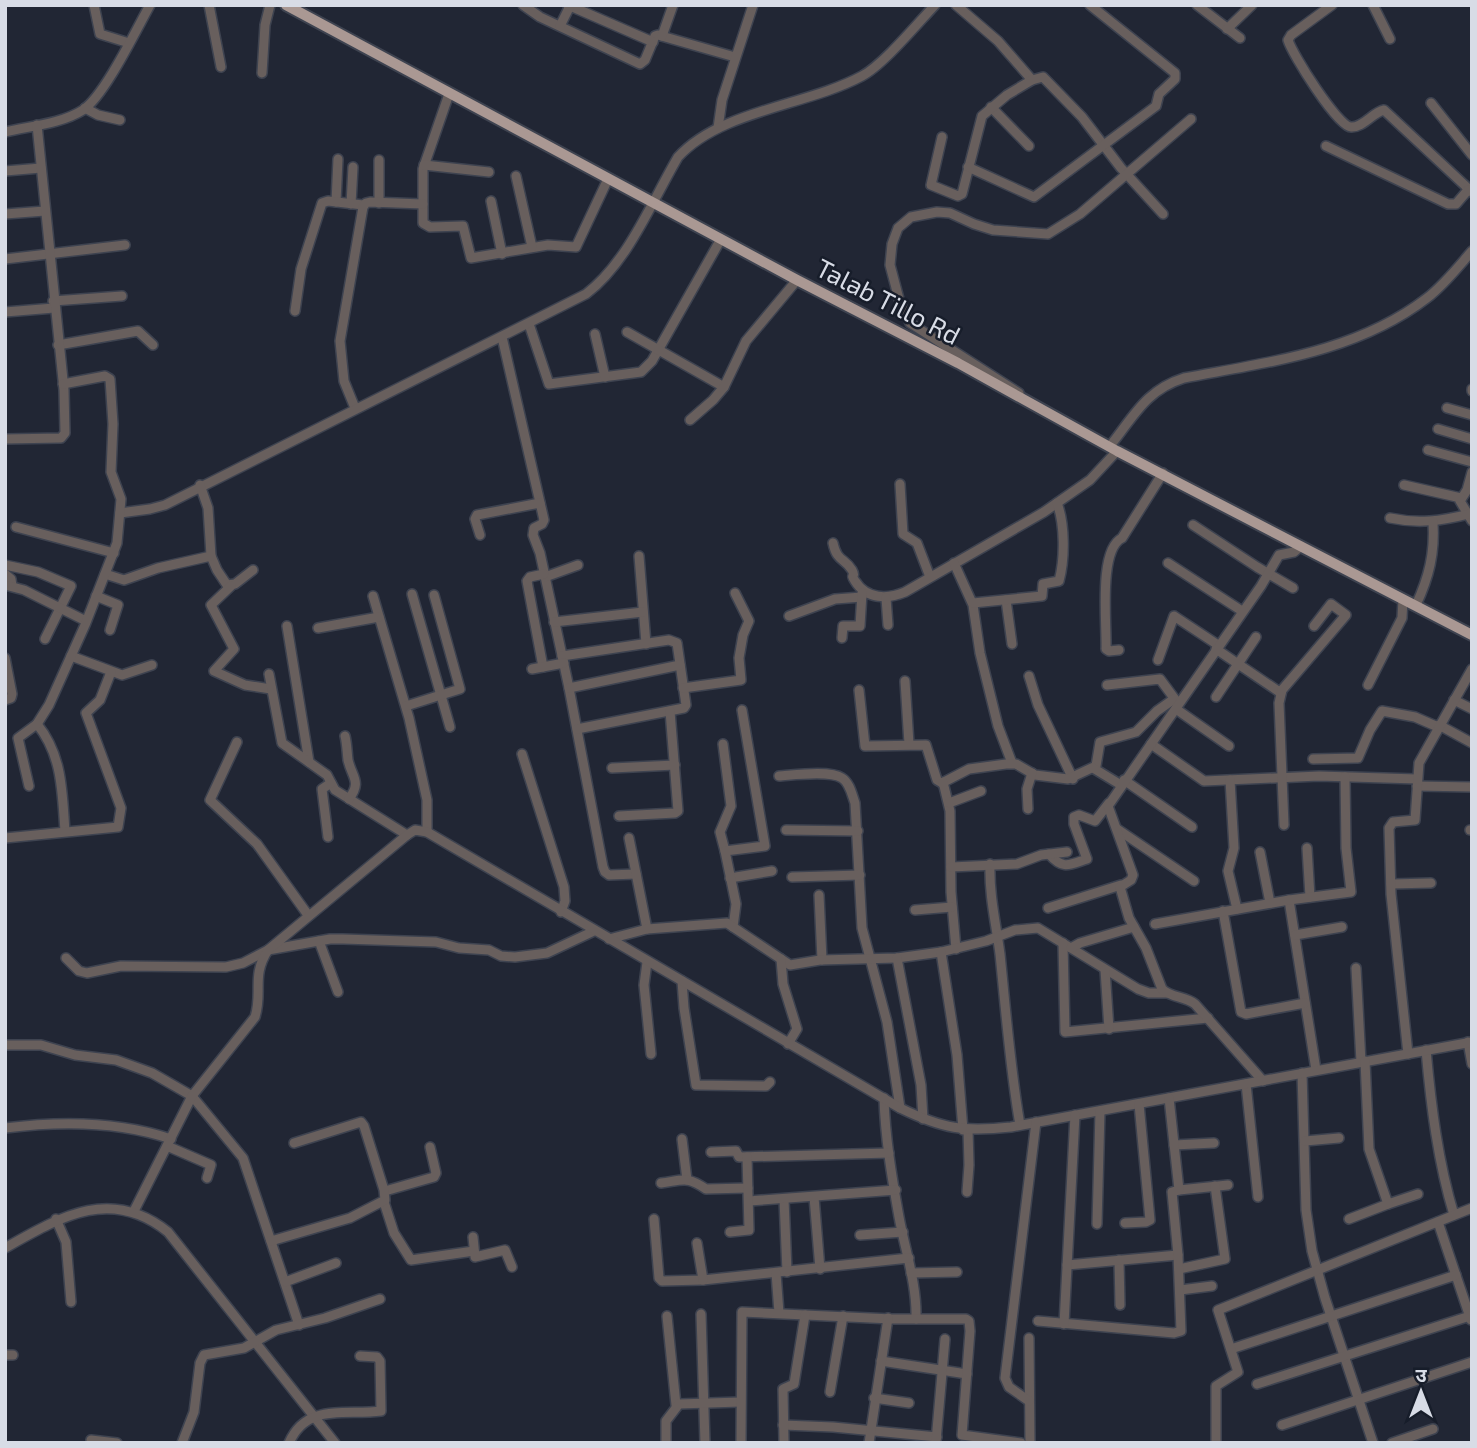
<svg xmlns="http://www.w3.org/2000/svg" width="1477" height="1448" viewBox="0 0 1477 1448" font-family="'Exo 2','Noto Sans Devanagari',sans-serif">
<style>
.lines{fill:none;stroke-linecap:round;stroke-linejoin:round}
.minor-casing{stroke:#3e4350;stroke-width:12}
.major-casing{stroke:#3e4350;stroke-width:14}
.minor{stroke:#685f5d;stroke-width:9}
.major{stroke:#aa9893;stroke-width:10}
.labels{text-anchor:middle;stroke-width:5;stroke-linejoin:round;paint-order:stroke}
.street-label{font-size:26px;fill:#d8dce6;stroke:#171d2a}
</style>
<rect width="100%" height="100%" fill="#212634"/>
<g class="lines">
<g class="minor-casing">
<g id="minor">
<path d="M94 5 100 34 129 43"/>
<path d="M209 5 221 67"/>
<path d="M523 5 540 17 640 64 645 60 655 36 658 35 735 57"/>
<path d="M568 5 653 42"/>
<path d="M956 5 998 41 1032 80"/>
<path d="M1197 5 1240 38"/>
<path d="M1332 5 1291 35 1288 40C1292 54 1338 127 1351 127 1363 128 1373 112 1384 110L1472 192"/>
<path d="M1373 5 1390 39"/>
<path d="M560 26 570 6"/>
<path d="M1227 29 1252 5"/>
<path d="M662 36 673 5"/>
<path d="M262 73 265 25 270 5"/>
<path d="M449 94 423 169V223L430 227 463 226 471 258 548 245 576 247 608 179"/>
<path d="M1431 103 1472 155"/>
<path d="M991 107 1029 146"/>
<path d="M85 108 98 115 120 120"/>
<path d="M718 128 722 100 753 5"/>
<path d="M5 132C30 126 61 124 83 110 105 95 136 30 150 5"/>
<path d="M942 137 931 185 958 196 962 194 982 116 1007 95 1032 80 1043 77 1082 117 1121 168 1163 214"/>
<path d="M1326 146 1448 204H1456L1468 190"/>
<path d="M424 165 489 172"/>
<path d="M968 167 1034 197 1156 106 1159 94 1175 79V73L1090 5"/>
<path d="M5 171 41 168"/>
<path d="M516 176 532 247"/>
<path d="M491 201 502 254"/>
<path d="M336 202 338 159"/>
<path d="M379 203V160"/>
<path d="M351 204 353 167"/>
<path d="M5 214 45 211"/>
<path d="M5 259 125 245"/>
<path d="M53 301 122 296"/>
<path d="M295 311 301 269 322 203 328 201 363 205"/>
<path d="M5 312 54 308"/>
<path d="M529 324 549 384 641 372 652 361 721 239"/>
<path d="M627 332 724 387"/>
<path d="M595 334 605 377"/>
<path d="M502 337 544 520 542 524 534 528 533 535 540 553 569 688 603 867 605 872 609 875 636 874"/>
<path d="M58 345 138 331 153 345"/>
<path d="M1472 389V391"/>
<path d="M1019 393 910 323 899 299 890 265 892 244 898 228 911 217 937 212 950 213 974 224 993 230 1048 234 1080 214 1191 119"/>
<path d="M355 408 344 381 340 341 363 207 366 203 370 202 423 204"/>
<path d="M1447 408 1472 415"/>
<path d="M690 420 713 400 724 387 746 341 797 280"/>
<path d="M1438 429 1472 439"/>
<path d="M5 439 61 438 65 433 64 390 37 125"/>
<path d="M1110 446C1134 416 1146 390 1184 378 1268 362 1357 352 1427 298 1444 285 1458 267 1472 251"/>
<path d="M1428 450 1472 462"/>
<path d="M1472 472 1467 490 1460 501 1472 521"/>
<path d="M900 484 903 534 917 543 930 577"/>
<path d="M1404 485 1461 498"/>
<path d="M120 513 150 509 165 505 586 294C628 262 651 203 678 157 721 110 806 106 862 76 883 65 917 24 935 5"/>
<path d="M1390 518C1418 524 1441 521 1469 514"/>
<path d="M1193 525 1257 567 1293 588"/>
<path d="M16 527 114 553"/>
<path d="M480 535 475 519 477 515 540 503"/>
<path d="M833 543C837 562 845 558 852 570 857 579 849 572 855 581 867 600 888 599 905 592L1044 512 1090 480 1117 451"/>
<path d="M211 556 217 570 227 585 235 584 253 570"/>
<path d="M639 556 646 644"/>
<path d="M954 563 973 605 980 653 998 726 1012 763"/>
<path d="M1168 563 1242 611"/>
<path d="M5 565 38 572 71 586 45 639"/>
<path d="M5 574 11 579 12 586"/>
<path d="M105 574 124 580 158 568 211 556 208 508 200 485"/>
<path d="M545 577 578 565"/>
<path d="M5 585 24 590 86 621"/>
<path d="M231 586 211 605 234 649 214 671 245 685 271 689"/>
<path d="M412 594 450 727"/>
<path d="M96 596 118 605 110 630"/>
<path d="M373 596 409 718 427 800V832"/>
<path d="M886 598 888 625"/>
<path d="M1006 600 1012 644"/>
<path d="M973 603 1042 596 1043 584 1059 581C1065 559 1065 524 1057 503"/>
<path d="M1416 605C1429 577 1435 553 1433 522"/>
<path d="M789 616 835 599 862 597"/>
<path d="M554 622 643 612"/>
<path d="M287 626 309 762"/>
<path d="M318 628 379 617"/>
<path d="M842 638 843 626H860L862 593"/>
<path d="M1216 649 1281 693"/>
<path d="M1119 650 1109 651 1106 649C1107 624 1098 550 1122 538L1163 473"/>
<path d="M71 656 122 675 152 665"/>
<path d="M562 656 669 640 677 643 686 705 684 708 577 729"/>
<path d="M5 658 12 694 11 698 5 700"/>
<path d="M1158 660 1174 616 1218 645"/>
<path d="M543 667 527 581 530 577 544 574"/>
<path d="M532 669 564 663"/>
<path d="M269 674 282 743 327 775 335 790 407 835"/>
<path d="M1029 676 1038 705 1073 779"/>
<path d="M905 681 909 744"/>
<path d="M1107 685 1160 679 1177 702"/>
<path d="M1368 685 1402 618 1403 599"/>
<path d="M569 688 680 665"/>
<path d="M683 688 741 680 739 658 743 635 749 621 735 593"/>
<path d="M859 690 865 746 926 745 937 780 942 783 969 769 1006 764H1016L1035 775 1068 779 1096 766 1100 742 1136 732 1157 711 1174 699"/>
<path d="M1216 697 1256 637"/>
<path d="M1454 700 1472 709"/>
<path d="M406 706 460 689 434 595"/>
<path d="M1176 709 1229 746"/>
<path d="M37 724C63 756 62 793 65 831"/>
<path d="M1439 725 1472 743"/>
<path d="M345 736C347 744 347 752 348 760 352 778 362 781 349 799"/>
<path d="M237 742 210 800 257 844 308 915"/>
<path d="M723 744 731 806 720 832 725 851"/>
<path d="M1151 744 1204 781 1319 776 1417 779"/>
<path d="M522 754 564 887 565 901 561 912"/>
<path d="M1313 759 1358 758 1370 730 1382 711 1415 717 1438 727"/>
<path d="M612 768 675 765"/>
<path d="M1093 768 1121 785"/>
<path d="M779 776C794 775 830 770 842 778 850 783 852 795 855 803L862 928 887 1022 900 1108"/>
<path d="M1124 780 1192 827"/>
<path d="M1230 780 1234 848 1228 871 1237 909"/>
<path d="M943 782 950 811 951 892 956 949"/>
<path d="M29 786 18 738 37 724 49 705 85 625 117 543 121 499 111 472 113 424 110 379 105 376 63 384"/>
<path d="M1417 786 1472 787"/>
<path d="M949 803 981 791"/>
<path d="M1028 809 1027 789 1032 773"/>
<path d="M619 816 675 813 678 811 670 711"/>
<path d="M1284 825 1279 703 1282 690 1346 615 1331 604 1314 626"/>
<path d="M1117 829 1194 881"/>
<path d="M786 830 858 831"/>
<path d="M1470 830H1472"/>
<path d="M328 837 322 789 331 783"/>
<path d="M5 838 118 827 121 808 86 713 100 700 111 672"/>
<path d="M629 838 647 929"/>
<path d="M1307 848 1310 897"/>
<path d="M1260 852 1270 903"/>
<path d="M1049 854C1063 870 1069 865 1087 859L1074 824V817L1079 815 1095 821 1109 803"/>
<path d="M990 864C989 895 996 924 1000 954 1006 1012 1010 1068 1020 1125"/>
<path d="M951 867 1017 864 1041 855 1067 852"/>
<path d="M792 877 860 875"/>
<path d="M730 878 772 871"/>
<path d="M1391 884 1431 883"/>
<path d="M819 895 822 960"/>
<path d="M1289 900 1316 1070"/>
<path d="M1048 908 1121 885"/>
<path d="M915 910 952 907"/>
<path d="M1223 911 1241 1012 1246 1014 1305 1003"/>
<path d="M1155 924 1289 900 1351 892 1346 848 1345 777"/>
<path d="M733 927 736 904 725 851 765 846 742 710"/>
<path d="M1295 935 1342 927"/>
<path d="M609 939 647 929 727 923 790 965 820 960 897 958 941 952 986 941 1015 930 1038 928 1138 989 1149 993H1166"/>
<path d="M319 941 338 992"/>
<path d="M1063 943 1065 1032 1208 1018"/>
<path d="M1071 948 1080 943 1134 927"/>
<path d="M941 952 957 1055 963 1130"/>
<path d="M66 958 79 971 87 973 121 966 226 967 243 963 268 950 330 939H343L436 942 459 948 489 950 501 956 515 957 547 953 594 931"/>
<path d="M897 958 921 1085 923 1119"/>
<path d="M781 959 783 984 797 1029 788 1044"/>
<path d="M647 962 644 985 651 1054"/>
<path d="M1356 968 1361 1062"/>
<path d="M1105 970 1109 1029"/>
<path d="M682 981 684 1008 696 1085 766 1086 770 1082"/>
<path d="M1468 1042 1472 1064"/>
<path d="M5 1045H41L75 1055 116 1060 152 1073 192 1096 243 1158 299 1325"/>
<path d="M1426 1050C1431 1106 1438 1162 1454 1215"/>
<path d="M1408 1054 1391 894 1389 828 1393 822 1415 820 1419 763 1472 669"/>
<path d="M1302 1073 1306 1210 1312 1251 1325 1298 1373 1443"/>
<path d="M1263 1081 1195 1004C1185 996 1171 998 1162 989L1146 948 1129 918 1120 887 1131 880 1133 875 1108 806 1261 586 1279 555 1294 552 1301 546"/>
<path d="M1246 1084 1258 1197"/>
<path d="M884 1098C885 1137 892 1178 899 1217 905 1250 917 1284 916 1319"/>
<path d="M5 1128C60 1121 118 1121 171 1139"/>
<path d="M682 1139 687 1180"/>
<path d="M1305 1141 1339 1138"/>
<path d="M1174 1145 1214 1143"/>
<path d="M167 1146 211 1165 207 1178"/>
<path d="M711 1152 736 1151 739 1157 889 1153"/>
<path d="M661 1183C684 1180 687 1176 706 1189L748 1188"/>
<path d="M1179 1190 1228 1185"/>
<path d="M385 1191 434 1177 436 1173 430 1147"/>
<path d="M967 1192 969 1165 968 1130"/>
<path d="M814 1197 820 1269"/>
<path d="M784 1199 787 1272"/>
<path d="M749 1201 896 1190"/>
<path d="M384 1202 394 1233 411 1260 474 1251"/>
<path d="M1388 1204 1418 1194"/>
<path d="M134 1211 192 1096 255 1017C263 992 251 976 268 950L407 835 415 830 427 832 900 1108C943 1129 964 1132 1011 1127L1472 1042"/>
<path d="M56 1219 66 1242 71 1302"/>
<path d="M654 1219 659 1278 662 1281 703 1280 909 1258"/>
<path d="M1349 1219 1388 1204 1369 1149 1365 1061"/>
<path d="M1438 1222 1471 1320"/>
<path d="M1125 1223 1146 1222 1150 1220 1139 1104"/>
<path d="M1097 1224 1100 1111"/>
<path d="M730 1232 749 1230 747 1157"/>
<path d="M860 1235 903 1232"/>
<path d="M473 1237 475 1257 505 1250 512 1267"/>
<path d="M271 1241 350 1218 385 1200 384 1190 364 1126 361 1122 294 1143"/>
<path d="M697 1243 703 1280"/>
<path d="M5 1248C60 1217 111 1186 168 1232L335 1443"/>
<path d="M1119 1260 1120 1305"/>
<path d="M1067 1265 1178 1255"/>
<path d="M1179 1269 1225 1259 1215 1186"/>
<path d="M776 1273 779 1313"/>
<path d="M911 1273 957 1272"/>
<path d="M285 1282 336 1263"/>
<path d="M1180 1290 1212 1286"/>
<path d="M701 1314 705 1443"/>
<path d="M667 1316 676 1405"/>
<path d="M1038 1321 1174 1333 1181 1331 1178 1255 1172 1192 1179 1190 1169 1098"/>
<path d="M1064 1324 1075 1115"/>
<path d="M1029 1338 1030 1443"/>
<path d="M1231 1349 1456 1275"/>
<path d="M5 1355H13"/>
<path d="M881 1361 967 1374"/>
<path d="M1257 1384 1470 1316"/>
<path d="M830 1392 843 1316"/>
<path d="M874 1398 909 1403"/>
<path d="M1029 1401 1009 1387 1005 1378 1036 1122"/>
<path d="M783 1425 833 1427 937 1437"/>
<path d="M1282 1425 1472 1362"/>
<path d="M91 1440 117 1443"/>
<path d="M936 1441 945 1339"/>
<path d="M182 1443 194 1412 200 1363 204 1355 244 1348 276 1330 325 1318 380 1299"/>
<path d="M289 1443C307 1402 346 1416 381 1411L380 1361 377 1357 360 1356"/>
<path d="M666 1443V1421L679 1404 740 1402"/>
<path d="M741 1443 742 1312 892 1319H966L969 1321 970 1331 962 1435 1021 1443"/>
<path d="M784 1443 783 1389 794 1384 805 1315"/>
<path d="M869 1443 888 1318"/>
<path d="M1216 1443V1386L1238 1372 1218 1310 1472 1208"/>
<path d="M1392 1443 1433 1429"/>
</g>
</g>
<g class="major-casing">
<path id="major" d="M286 5 797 280 958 363 1117 451 1472 635"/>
</g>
<use href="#minor" class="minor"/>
<use href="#major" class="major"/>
</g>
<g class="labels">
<g class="street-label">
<text transform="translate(888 302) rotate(27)" y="9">Talab Tillo Rd</text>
</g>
</g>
<rect width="1477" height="1448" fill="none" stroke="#d8dce6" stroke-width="14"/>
<g transform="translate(1421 1392)" stroke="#171d2a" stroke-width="5" paint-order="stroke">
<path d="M0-5L12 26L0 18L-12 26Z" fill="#d8dce6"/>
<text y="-10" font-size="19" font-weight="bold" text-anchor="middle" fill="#d8dce6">उ</text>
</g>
</svg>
